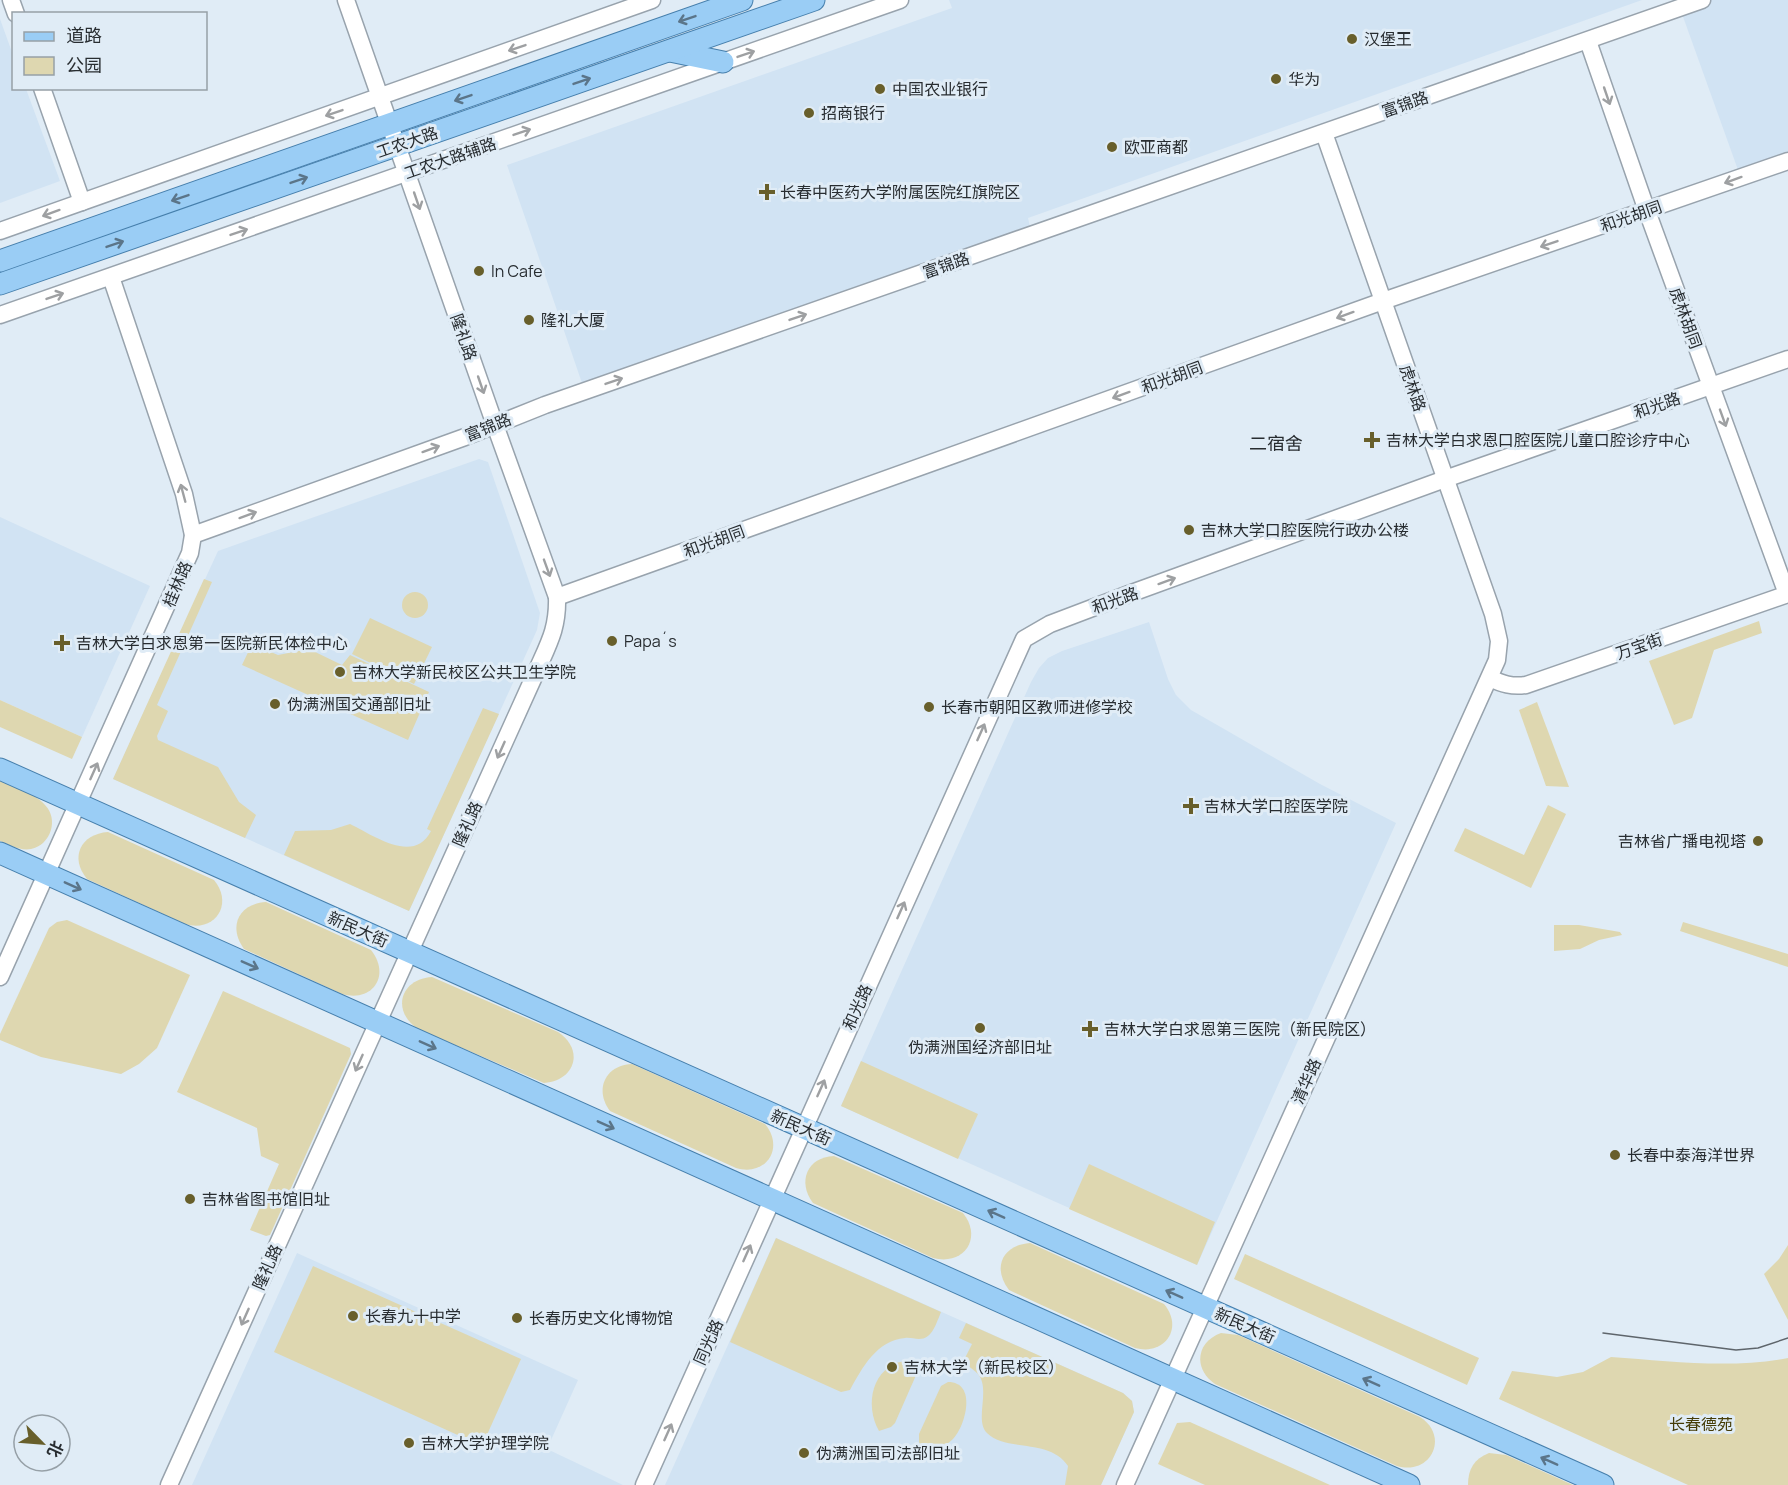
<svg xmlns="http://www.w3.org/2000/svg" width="1788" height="1485" viewBox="0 0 1788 1485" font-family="Manrope,'Noto Sans SC',sans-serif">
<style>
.built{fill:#d1e3f3}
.green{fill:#ded7b0}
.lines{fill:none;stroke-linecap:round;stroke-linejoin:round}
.minor-casing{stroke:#98a3ad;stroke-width:19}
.major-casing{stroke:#467fac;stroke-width:23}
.minor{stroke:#fff;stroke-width:16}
.major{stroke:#9acdf5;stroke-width:21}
.tram{stroke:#5e656b;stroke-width:1.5}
.oneway{stroke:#5b7589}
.oneway2{stroke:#9ea0a2}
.poi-dot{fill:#685f2b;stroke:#e0ecf6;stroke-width:2}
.labels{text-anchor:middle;stroke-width:6;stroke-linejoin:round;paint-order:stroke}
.poi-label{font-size:16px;fill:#282d31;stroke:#e0ecf6;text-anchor:start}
.street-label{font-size:16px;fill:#282d31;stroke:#e0ecf6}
.park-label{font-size:16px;fill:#453c07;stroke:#e0ecf6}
.neighbourhood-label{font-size:18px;fill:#282d31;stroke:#e0ecf6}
</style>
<rect width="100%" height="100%" fill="#e0ecf6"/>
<g class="built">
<path d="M949 0H1642L1028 218 1030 227 582 383 507 165 952 8Z"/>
<path d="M1677 0H1788V152L1738 170Z"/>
<path d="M0 19 13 55 14 88 26 89 60 181 0 203Z"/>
<path d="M479 459 488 462 540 613 537 630 409 911 113 779 218 551Z"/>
<path d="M0 517 150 586 82 737 0 700Z"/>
<path d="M1149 622 1168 679 1176 695 1191 710 1320 784 1396 823 1197 1265 841 1106 1031 682 1039 668 1048 658 1062 651Z"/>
<path d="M776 1238 1123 1393 1132 1401 1134 1412 1101 1485H665Z"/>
<path d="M297 1253 578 1380 547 1449 623 1485H192Z"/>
</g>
<g class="green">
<path d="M204 579 212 582 157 705 168 711 157 736 158 740 218 767 239 802 256 815 245 838 113 779Z"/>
<circle cx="415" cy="605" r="13"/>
<path d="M370 618 432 647 414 684 352 654Z"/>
<path d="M1759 621 1762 633 1714 650 1692 718 1674 725 1649 661Z"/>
<path d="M252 644 278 655 309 649 342 665 350 655 429 692 408 740 242 665Z"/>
<path d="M0 700 82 737 72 759 0 727Z"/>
<path d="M1537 702 1569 787 1546 786 1519 710Z"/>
<path d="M483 708 499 714 409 911 284 855 295 831 331 830 350 824C373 835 414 865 431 831L427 829Z"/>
<path d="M0 781C14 788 35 793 45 805 59 819 51 845 31 849 20 851 10 845 0 841Z"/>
<path d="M1548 805 1566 814 1531 888 1454 851 1465 828 1524 855Z"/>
<path d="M108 832 214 880C234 904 215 933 185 924L87 879C69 857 81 834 108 832Z"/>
<path d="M266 902 371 950C391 975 373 1003 342 994L244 949C228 927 238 904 266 902Z"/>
<path d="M67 920 190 975 157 1048 139 1064 121 1074 41 1057 0 1040V1034L49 928 57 922Z"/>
<path d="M1683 922 1788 954V967L1680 931Z"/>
<path d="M1554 925H1579L1620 932 1622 935 1599 940 1580 949 1554 951Z"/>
<path d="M432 977 558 1032C585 1050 575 1081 544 1083L418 1029C391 1011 400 979 432 977Z"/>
<path d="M223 991 350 1048 351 1054 270 1235 266 1236 250 1230 279 1164 261 1156 257 1128 177 1092Z"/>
<path d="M861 1061 978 1114 958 1159 841 1106Z"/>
<path d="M632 1064 765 1124C785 1148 766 1177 736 1168L610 1111C594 1090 605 1065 632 1064Z"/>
<path d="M834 1156 963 1213C983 1238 964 1266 933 1258L813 1203C797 1182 807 1157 834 1156Z"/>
<path d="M1089 1164 1215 1222 1197 1265 1069 1209Z"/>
<path d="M776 1238 941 1312C938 1319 934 1332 928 1336 920 1342 913 1337 905 1338 877 1340 862 1368 850 1390L841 1392 730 1342Z"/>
<path d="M1030 1243 1164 1304C1184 1328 1165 1356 1135 1348L1009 1290C992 1268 1002 1245 1030 1243Z"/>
<path d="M1788 1245V1320L1764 1274 1779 1259Z"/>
<path d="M1245 1254 1479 1358 1467 1385 1234 1279Z"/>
<path d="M313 1266 521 1359 482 1446 274 1352Z"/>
<path d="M966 1323 1123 1393 1132 1401 1134 1412 1101 1485H1065L1068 1466C1050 1438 1005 1452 987 1433 974 1420 991 1390 978 1374 974 1370 968 1366 963 1362L972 1344 959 1338Z"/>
<path d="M1221 1333 1238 1335 1420 1417C1450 1436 1431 1476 1397 1466L1215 1384C1193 1369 1196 1342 1221 1333Z"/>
<path d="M1611 1357C1669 1361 1730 1369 1788 1358V1485H1688L1499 1399 1512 1371 1557 1377 1583 1372Z"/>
<path d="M905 1361 914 1364 917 1373 895 1423 891 1427 879 1431C864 1405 872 1366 905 1361Z"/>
<path d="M948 1382C977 1382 966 1425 953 1439 945 1447 934 1451 923 1452L919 1442V1434L941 1386Z"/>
<path d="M1190 1422 1330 1485H1205L1158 1464 1177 1423Z"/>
<path d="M1489 1453 1506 1455 1573 1485H1468C1468 1469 1474 1459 1489 1453Z"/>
</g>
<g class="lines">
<g class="minor-casing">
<g id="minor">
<path d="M11 0 16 14"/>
<path d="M1588 41 1647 211 1787 594"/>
<path d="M42 88 82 202"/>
<path d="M0 231 652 0"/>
<path d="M0 315 900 0"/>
<path d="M193 535 465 437 545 405 1702 0"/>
<path d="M557 597 1383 301 1788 161"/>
<path d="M1490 678C1502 684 1512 687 1526 685L1788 594"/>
<path d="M0 977 190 553 193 535 184 494 111 277"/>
<path d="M169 1485 537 670C549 643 558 628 557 597L495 425 346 0"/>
<path d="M644 1485 1024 639 1050 624 1129 594 1445 479 1788 359"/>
<path d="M1125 1485 1497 660 1499 641 1493 614 1324 133"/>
</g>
</g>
<g class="major-casing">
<g id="major">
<path d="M670 51 723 62"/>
<path d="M0 261 742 0"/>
<path d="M0 284 814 0"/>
<path d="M0 769 1603 1485"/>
<path d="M0 853 1409 1485"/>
</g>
</g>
<use href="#minor" class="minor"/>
<use href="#major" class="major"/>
<path class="tram" d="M1603 1333 1736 1350 1758 1348 1788 1338"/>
</g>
<defs><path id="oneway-shaft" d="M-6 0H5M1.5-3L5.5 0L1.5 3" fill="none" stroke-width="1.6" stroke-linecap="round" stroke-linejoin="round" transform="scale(1.5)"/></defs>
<g class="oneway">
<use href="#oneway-shaft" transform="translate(687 19) rotate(161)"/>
<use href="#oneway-shaft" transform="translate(582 81) rotate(-19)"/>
<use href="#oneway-shaft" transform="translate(463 98) rotate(161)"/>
<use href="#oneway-shaft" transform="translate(299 180) rotate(-19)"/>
<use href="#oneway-shaft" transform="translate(180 198) rotate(161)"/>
<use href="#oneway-shaft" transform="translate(115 244) rotate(-19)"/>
<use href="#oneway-shaft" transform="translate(73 886) rotate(24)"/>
<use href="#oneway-shaft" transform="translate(250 965) rotate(24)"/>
<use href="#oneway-shaft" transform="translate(428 1045) rotate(24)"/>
<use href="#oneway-shaft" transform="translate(606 1125) rotate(24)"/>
<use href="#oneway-shaft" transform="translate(996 1214) rotate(-156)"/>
<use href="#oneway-shaft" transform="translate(1174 1294) rotate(-156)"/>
<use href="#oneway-shaft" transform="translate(1371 1382) rotate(-156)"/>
<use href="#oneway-shaft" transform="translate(1549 1461) rotate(-156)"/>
</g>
<g class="oneway2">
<use href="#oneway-shaft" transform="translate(517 48) rotate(161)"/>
<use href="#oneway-shaft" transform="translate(746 54) rotate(-19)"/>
<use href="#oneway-shaft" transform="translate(1607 96) rotate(71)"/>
<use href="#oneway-shaft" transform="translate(334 113) rotate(161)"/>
<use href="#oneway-shaft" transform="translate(522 132) rotate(-19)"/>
<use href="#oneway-shaft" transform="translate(1733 180) rotate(160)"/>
<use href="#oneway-shaft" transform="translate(417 201) rotate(71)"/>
<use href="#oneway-shaft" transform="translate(51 213) rotate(160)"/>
<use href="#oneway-shaft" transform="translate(239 232) rotate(-19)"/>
<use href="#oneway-shaft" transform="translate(1549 244) rotate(161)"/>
<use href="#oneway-shaft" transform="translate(55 296) rotate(-19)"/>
<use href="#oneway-shaft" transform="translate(1345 315) rotate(160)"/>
<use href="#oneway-shaft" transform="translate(798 317) rotate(-19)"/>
<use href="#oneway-shaft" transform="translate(614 381) rotate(-19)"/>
<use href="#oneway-shaft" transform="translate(481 385) rotate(71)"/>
<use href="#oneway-shaft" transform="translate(1121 395) rotate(160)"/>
<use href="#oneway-shaft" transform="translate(1723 418) rotate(70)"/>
<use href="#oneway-shaft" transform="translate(431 449) rotate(-20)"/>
<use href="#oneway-shaft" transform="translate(183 493) rotate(-105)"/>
<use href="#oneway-shaft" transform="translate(248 515) rotate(-20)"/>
<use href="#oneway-shaft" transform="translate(547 568) rotate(70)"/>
<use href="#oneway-shaft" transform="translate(1167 581) rotate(-20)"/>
<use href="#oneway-shaft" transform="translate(981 732) rotate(-66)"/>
<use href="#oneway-shaft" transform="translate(501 750) rotate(114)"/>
<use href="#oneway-shaft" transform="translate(94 771) rotate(-66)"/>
<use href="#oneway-shaft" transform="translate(901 910) rotate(-66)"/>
<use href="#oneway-shaft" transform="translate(359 1063) rotate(114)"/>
<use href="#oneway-shaft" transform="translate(821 1088) rotate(-66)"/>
<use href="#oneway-shaft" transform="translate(747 1253) rotate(-66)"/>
<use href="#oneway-shaft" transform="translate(245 1317) rotate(114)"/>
<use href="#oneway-shaft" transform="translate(668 1432) rotate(-66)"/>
</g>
<g class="poi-dot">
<circle cx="1352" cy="39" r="6"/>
<circle cx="1276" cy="79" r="6"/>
<circle cx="880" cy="89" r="6"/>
<circle cx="809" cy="113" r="6"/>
<circle cx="1112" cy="147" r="6"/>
<path d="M764 183h6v6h6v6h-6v6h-6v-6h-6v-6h6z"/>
<circle cx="479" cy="271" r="6"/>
<circle cx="529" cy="320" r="6"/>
<path d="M1369 431h6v6h6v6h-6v6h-6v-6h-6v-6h6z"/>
<circle cx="1189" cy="530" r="6"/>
<circle cx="612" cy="641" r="6"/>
<path d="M59 634h6v6h6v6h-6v6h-6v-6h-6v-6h6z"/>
<circle cx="340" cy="672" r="6"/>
<circle cx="275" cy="704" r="6"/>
<circle cx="929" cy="707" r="6"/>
<path d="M1188 797h6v6h6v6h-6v6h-6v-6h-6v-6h6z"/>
<circle cx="1758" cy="841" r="6"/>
<circle cx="980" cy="1028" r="6"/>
<path d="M1087 1020h6v6h6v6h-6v6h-6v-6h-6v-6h6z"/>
<circle cx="1615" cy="1155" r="6"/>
<circle cx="190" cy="1199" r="6"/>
<circle cx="353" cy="1316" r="6"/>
<circle cx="517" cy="1318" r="6"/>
<circle cx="892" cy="1367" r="6"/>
<circle cx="409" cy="1443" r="6"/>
<circle cx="804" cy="1453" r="6"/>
</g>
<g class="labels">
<g class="poi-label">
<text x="1364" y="45">汉堡王</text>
<text x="1288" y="85">华为</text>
<text x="892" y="95">中国农业银行</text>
<text x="821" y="119">招商银行</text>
<text x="1124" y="153">欧亚商都</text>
<text x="780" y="198">长春中医药大学附属医院红旗院区</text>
<text x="491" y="277">In Cafe</text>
<text x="541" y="326">隆礼大厦</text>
<text x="1386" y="446">吉林大学白求恩口腔医院儿童口腔诊疗中心</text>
<text x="1201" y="536">吉林大学口腔医院行政办公楼</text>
<text x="624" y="647">Papa´s</text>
<text x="76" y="649">吉林大学白求恩第一医院新民体检中心</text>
<text x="352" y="678">吉林大学新民校区公共卫生学院</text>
<text x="287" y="710">伪满洲国交通部旧址</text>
<text x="941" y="713">长春市朝阳区教师进修学校</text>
<text x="1204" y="812">吉林大学口腔医学院</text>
<text x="1746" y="847" text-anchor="end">吉林省广播电视塔</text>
<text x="1104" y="1035">吉林大学白求恩第三医院（新民院区）</text>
<text x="980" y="1053" text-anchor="middle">伪满洲国经济部旧址</text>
<text x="1627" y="1161">长春中泰海洋世界</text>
<text x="202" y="1205">吉林省图书馆旧址</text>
<text x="365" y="1322">长春九十中学</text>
<text x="529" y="1324">长春历史文化博物馆</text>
<text x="904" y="1373">吉林大学（新民校区）</text>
<text x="421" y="1449">吉林大学护理学院</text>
<text x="816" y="1459">伪满洲国司法部旧址</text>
</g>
<g class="street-label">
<text transform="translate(1405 104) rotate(-19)" y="6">富锦路</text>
<text transform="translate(407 142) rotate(-19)" y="6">工农大路</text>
<text transform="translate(450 158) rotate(-19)" y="6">工农大路辅路</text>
<text transform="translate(1631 216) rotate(-19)" y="6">和光胡同</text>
<text transform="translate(946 265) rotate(-19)" y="6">富锦路</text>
<text transform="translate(1686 318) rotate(70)" y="6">虎林胡同</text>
<text transform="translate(464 337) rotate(71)" y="6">隆礼路</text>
<text transform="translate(1172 377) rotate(-20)" y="6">和光胡同</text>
<text transform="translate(1413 388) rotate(71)" y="6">虎林路</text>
<text transform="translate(1657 405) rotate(-19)" y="6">和光路</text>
<text transform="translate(488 427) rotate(-22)" y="6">富锦路</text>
<text transform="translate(714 541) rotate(-20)" y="6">和光胡同</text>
<text transform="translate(177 584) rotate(-67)" y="6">桂林路</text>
<text transform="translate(1115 600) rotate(-20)" y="6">和光路</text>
<text transform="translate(1639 646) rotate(-19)" y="6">万宝街</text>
<text transform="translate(467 824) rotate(-66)" y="6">隆礼路</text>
<text transform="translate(358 929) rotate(24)" y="6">新民大街</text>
<text transform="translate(857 1007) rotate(-66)" y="6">和光路</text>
<text transform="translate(1306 1081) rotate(-66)" y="6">清华路</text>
<text transform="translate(801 1127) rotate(24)" y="6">新民大街</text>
<text transform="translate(267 1267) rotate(-66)" y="6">隆礼路</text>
<text transform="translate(1245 1325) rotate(24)" y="6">新民大街</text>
<text transform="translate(708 1342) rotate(-66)" y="6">同光路</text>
</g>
<g class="park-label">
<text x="1701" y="1430">长春德苑</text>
</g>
<g class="neighbourhood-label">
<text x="1276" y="450">二宿舍</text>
</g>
</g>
<rect x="12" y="12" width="195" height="78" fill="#e0ecf6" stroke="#96a0a7" stroke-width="1.5"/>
<rect x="24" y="32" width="30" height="9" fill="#9acdf5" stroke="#96a0a7" stroke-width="1.5"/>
<text x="66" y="42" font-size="18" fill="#282d31">道路</text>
<rect x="24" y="57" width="30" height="18" fill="#ded7b0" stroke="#96a0a7" stroke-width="1.5"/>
<text x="66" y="72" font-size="18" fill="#282d31">公园</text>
<g transform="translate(42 1443) rotate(115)"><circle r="28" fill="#e0ecf6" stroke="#96a0a7" stroke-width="1.5"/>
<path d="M0-4.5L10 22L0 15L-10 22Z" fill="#685f2b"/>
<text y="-9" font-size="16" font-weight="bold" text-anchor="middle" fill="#282d31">北</text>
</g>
</svg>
